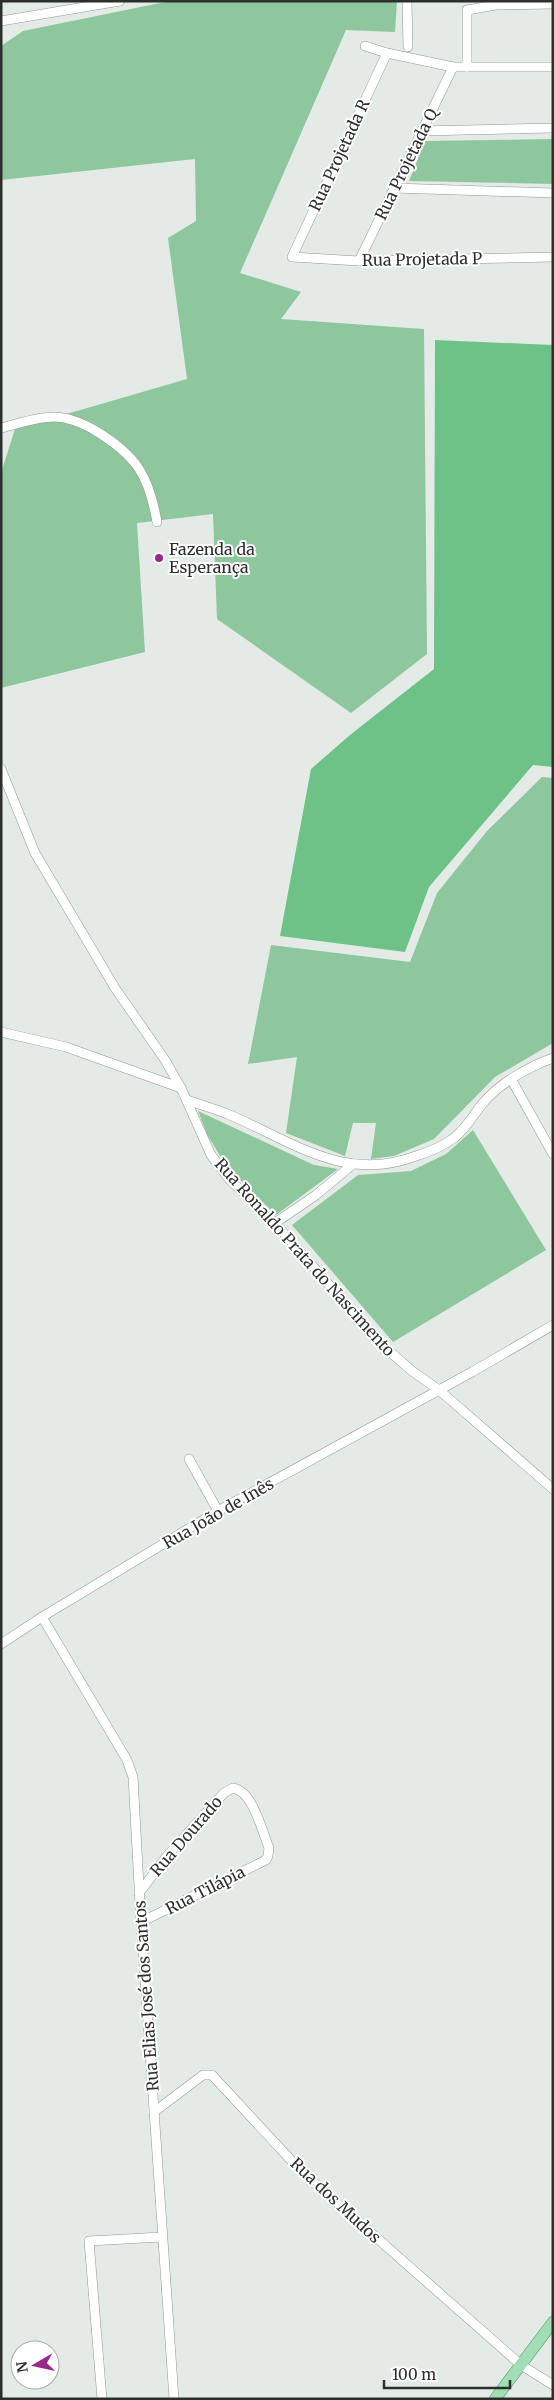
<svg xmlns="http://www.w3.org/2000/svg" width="554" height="2400" viewBox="0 0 554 2400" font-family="Merriweather,serif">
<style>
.green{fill:#8ec69d}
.forest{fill:#6dc288}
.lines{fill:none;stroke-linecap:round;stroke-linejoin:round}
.minor-casing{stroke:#919793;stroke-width:10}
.major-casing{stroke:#509266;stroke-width:12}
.minor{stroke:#fff;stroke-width:9}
.major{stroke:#a1ddb5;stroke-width:11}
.poi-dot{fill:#96298a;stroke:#fff;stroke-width:2}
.labels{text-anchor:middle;stroke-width:4;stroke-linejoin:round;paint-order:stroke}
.street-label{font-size:16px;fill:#2d2f2d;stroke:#fff}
.poi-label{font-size:16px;fill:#2d2f2d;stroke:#fff;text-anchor:start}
</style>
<rect width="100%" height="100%" fill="#e4ebe6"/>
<g class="green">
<path d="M170 1H397L395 32 346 30 240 273 301 292 281 319 424 329 427 654 351 713 217 619 213 514 137 523 145 652 1 688V473L15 429 187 379 168 238 196 221 195 159 1 180V46L23 31Z"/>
<path d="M553 139V184L409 181 425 141Z"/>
<path d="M542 777 553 778V1043L495 1077 434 1139 394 1156 371 1159 376 1123H353L345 1156 286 1133 297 1057 248 1064 271 945 410 962 437 893 487 831Z"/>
<path d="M198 1111 314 1165 338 1169 276 1215 226 1166 207 1134Z"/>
<path d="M473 1130 546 1250 393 1342 292 1225 358 1175 411 1171 446 1154Z"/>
</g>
<path class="forest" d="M435 340 553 345V767L533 765 429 887 405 952 280 936 311 769 350 735 434 669Z"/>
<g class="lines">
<g class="minor-casing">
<g id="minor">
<path d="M407 1 408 47"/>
<path d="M1 21 120 1"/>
<path d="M365 46 387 53 453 67H553"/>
<path d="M387 53 292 257 359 261 553 257"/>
<path d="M467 67V10L496 5 553 4"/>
<path d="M421 131 553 128"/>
<path d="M394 188 553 193"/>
<path d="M359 261 453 67"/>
<path d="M1 428C18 424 36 417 54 417 69 417 84 424 96 431 137 456 149 476 157 522"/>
<path d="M1 769 35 853 115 988 165 1060 181 1088 211 1155 229 1179 275 1223 379 1342 412 1371 439 1390 553 1489"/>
<path d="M1 1032 66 1047 181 1088"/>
<path d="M511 1079 553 1154"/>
<path d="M187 1100C201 1105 216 1109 230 1115 293 1142 345 1183 416 1156 429 1152 443 1146 454 1138 467 1128 473 1115 483 1103 500 1083 528 1067 553 1058"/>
<path d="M275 1223 316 1195 352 1165"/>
<path d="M189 1459 218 1511"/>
<path d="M42 1617 127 1760 133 1777 141 1922 174 2399"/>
<path d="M1 1644 42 1617 218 1511 472 1372 553 1325"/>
<path d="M139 1893 167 1856 224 1793 233 1788C253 1791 262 1831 269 1848L268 1856 266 1860 141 1922"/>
<path d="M154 2112 203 2075H212L302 2172 521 2365 553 2385"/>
<path d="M102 2399 89 2241 162 2237"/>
</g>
</g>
<g class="major-casing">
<path id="major" d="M495 2399 553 2322"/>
</g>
<use href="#minor" class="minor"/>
<use href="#major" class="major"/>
</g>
<circle class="poi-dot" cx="159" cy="558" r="5"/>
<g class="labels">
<g class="street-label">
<text transform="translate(339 155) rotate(-65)" y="6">Rua Projetada R</text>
<text transform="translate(406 164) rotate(-64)" y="6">Rua Projetada Q</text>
<text transform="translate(422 259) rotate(-1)" y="6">Rua Projetada P</text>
<text transform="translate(305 1257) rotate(48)" y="6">Rua Ronaldo Prata do Nascimento</text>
<text transform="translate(218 1513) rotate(-30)" y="6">Rua João de Inês</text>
<text transform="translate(186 1836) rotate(-49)" y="6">Rua Dourado</text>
<text transform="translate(205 1890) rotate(-27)" y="6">Rua Tilápia</text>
<text transform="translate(146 1996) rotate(-94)" y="6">Rua Elias José dos Santos</text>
<text transform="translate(336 2200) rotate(43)" y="6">Rua dos Mudos</text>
</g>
<g class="poi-label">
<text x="169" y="555">Fazenda da<tspan x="169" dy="18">Esperança</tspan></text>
</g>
</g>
<rect width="554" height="2400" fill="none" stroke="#2d2f2d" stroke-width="5"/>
<g transform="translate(35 2365) rotate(261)"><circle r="24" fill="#ffffff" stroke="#abacab"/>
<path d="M0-4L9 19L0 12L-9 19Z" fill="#96298a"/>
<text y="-8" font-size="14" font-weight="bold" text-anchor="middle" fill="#2d2f2d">N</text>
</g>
<path d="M384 2380v8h126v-8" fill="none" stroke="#2d2f2d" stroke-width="2.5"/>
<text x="392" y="2380" font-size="15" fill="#2d2f2d" stroke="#ffffff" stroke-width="4" paint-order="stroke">100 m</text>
</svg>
